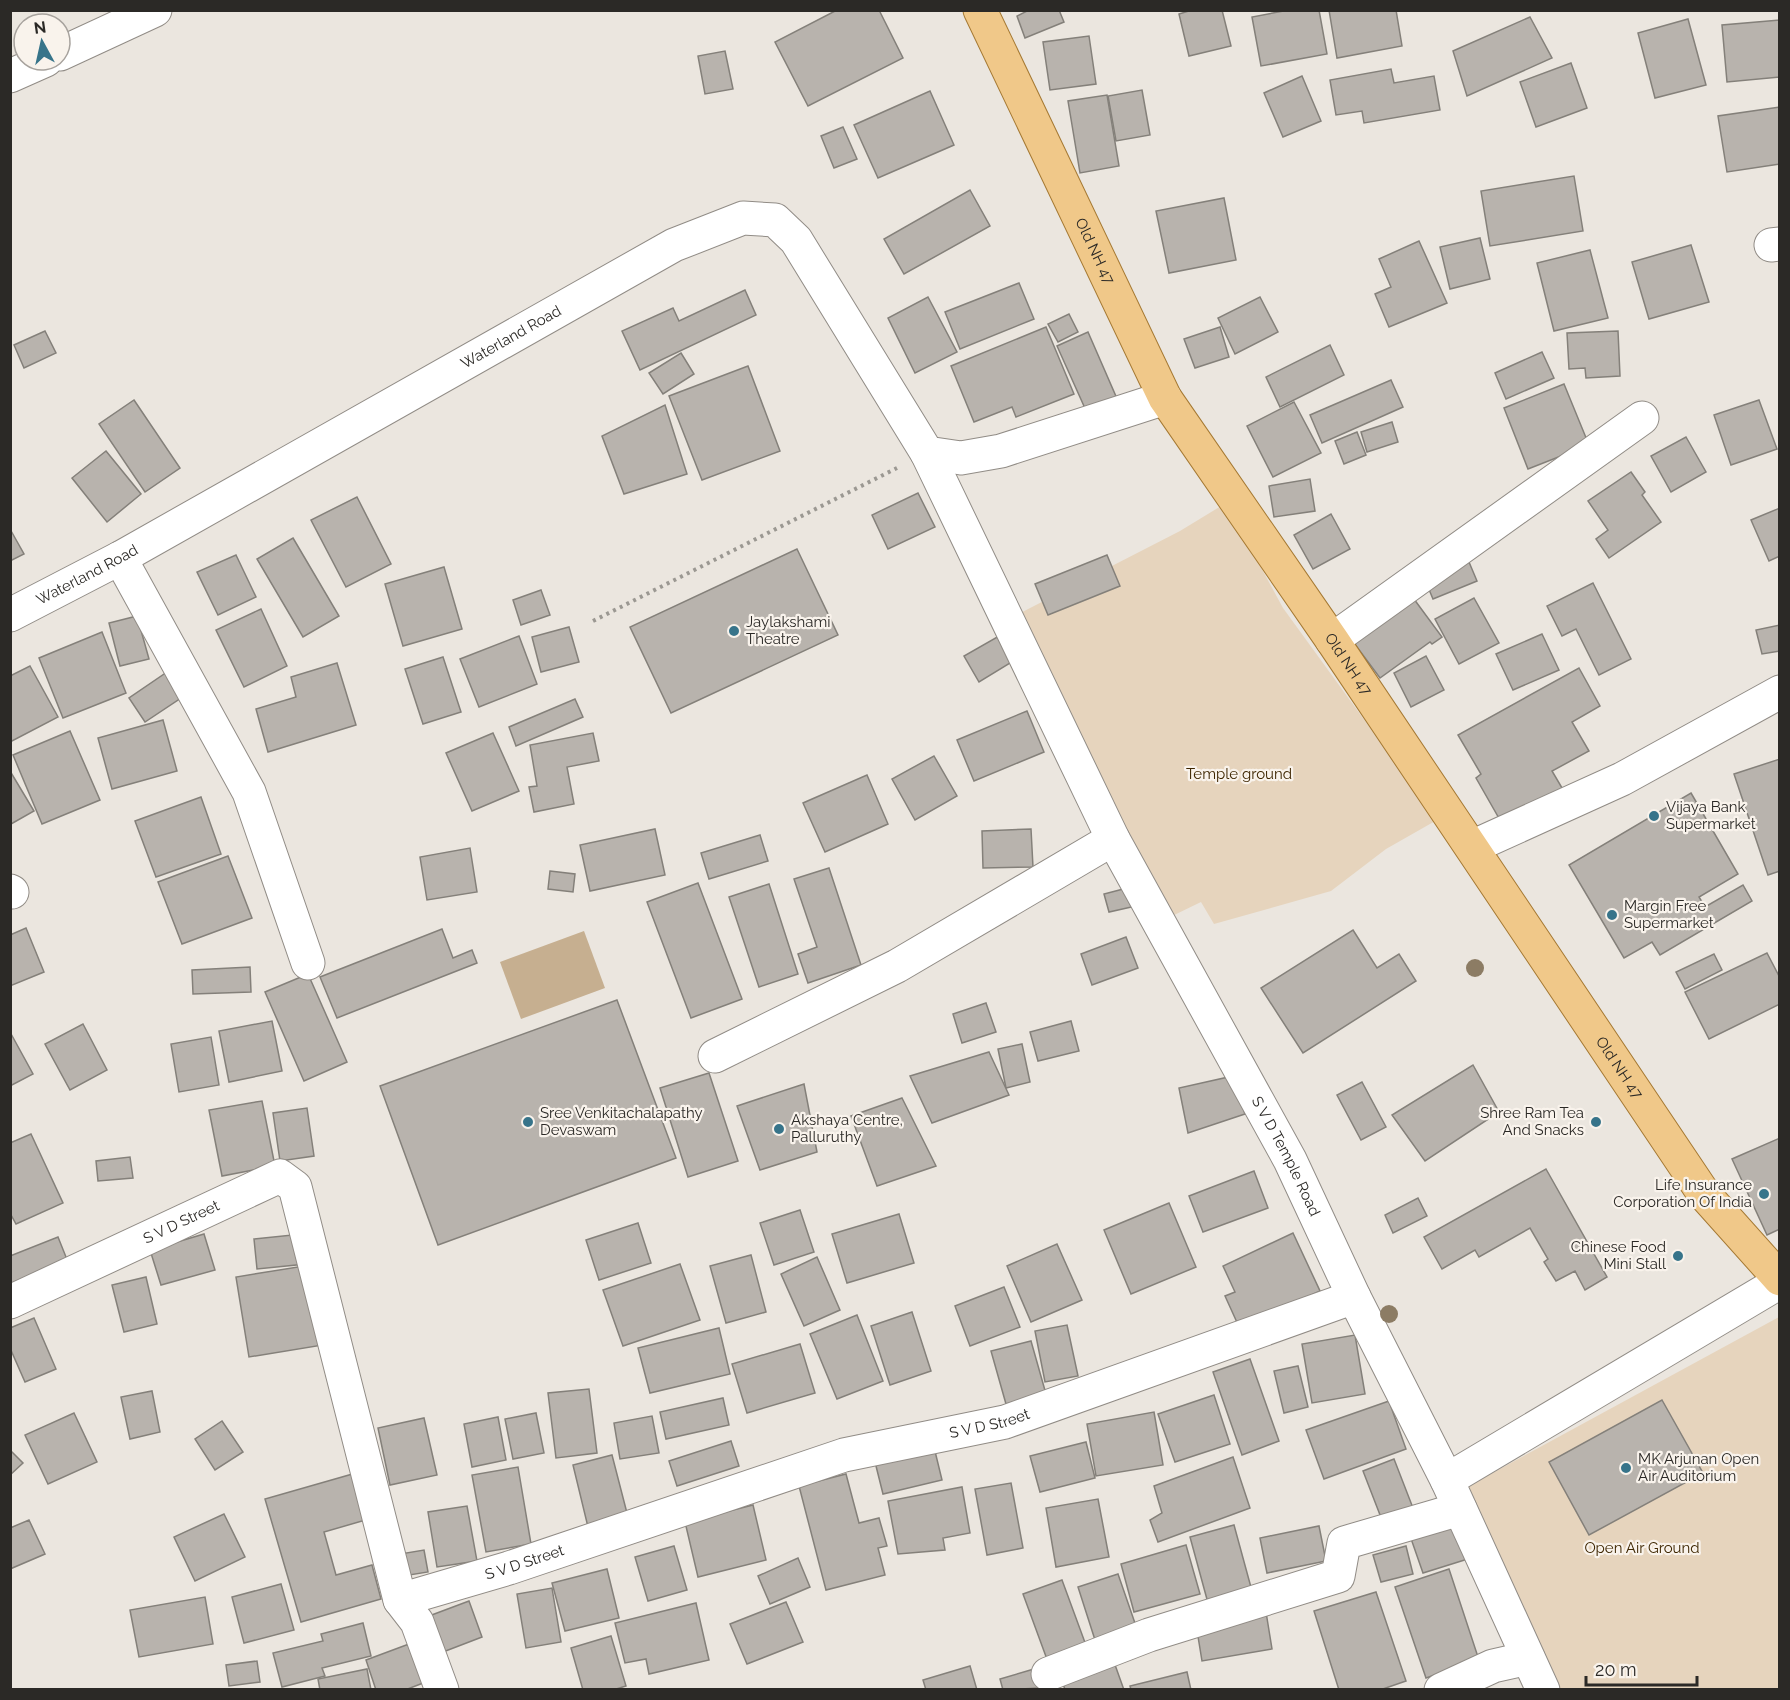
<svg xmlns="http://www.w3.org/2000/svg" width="1790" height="1700" viewBox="0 0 1790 1700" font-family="Raleway,sans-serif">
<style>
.green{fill:#e6d4bd}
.water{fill:#c6af90}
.building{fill:#b8b3ad;stroke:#84807a;stroke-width:1.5}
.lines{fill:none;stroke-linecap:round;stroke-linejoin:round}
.street-casing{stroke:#918c86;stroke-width:35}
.secondary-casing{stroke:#918c86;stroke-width:35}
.primary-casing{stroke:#a57933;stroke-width:35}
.path{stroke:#9b9892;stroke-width:4;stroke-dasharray:3 4.5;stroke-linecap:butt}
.street{stroke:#fff;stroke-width:33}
.secondary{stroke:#fff;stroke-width:33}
.primary{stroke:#f0c889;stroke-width:33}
.tree{fill:#8c7c64}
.poi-dot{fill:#37748a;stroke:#f9f3ec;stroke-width:2}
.labels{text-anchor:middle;stroke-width:4.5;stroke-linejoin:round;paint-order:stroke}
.street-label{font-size:15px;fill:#2b2926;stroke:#f9f3ec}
.poi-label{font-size:15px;fill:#2b2926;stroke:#f9f3ec;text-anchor:start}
.park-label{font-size:15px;fill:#3e2600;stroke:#f9f3ec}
</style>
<rect width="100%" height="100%" fill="#ebe6df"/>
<g class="green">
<path d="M1226 503 1283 608 1437 820 1386 849 1331 891 1214 924 1201 902 1168 918 999 624 1180 531Z"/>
<path d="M1779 1317V1689H1554L1463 1489Z"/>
</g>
<path class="water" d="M584 931 605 988 521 1019 500 962Z"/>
<g class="building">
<path d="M837 10H879L903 58 808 106 775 42Z"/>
<path d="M1029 10H1059L1064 22 1025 38 1017 16Z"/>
<path d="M1192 10H1222L1231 46 1189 56 1179 14Z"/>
<path d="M1289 10H1319L1327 54 1261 66 1252 17Z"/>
<path d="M1329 10H1396L1402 46 1337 58Z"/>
<path d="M1530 17 1552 58 1467 96 1453 51Z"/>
<path d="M1688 19 1706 85 1655 98 1638 33Z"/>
<path d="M1780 20V77L1727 82 1722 25Z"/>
<path d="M1089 36 1096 84 1050 90 1043 42Z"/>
<path d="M725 51 733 89 705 94 698 56Z"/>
<path d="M1571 63 1587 108 1536 127 1520 82Z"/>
<path d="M1391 69 1394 83 1434 76 1440 110 1364 123 1362 111 1336 115 1330 80Z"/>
<path d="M1302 76 1321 121 1283 137 1264 93Z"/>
<path d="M1142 90 1150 135 1116 141 1108 96Z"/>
<path d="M930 91 954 145 878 178 854 125Z"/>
<path d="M1107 95 1119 166 1080 173 1068 101Z"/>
<path d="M1780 107V164L1727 172 1718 116Z"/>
<path d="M843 127 857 159 834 168 821 136Z"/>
<path d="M1574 176 1583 231 1490 246 1481 191Z"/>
<path d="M970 190 990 226 904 274 884 239Z"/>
<path d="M1224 198 1236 260 1169 273 1156 211Z"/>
<path d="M1480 238 1490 279 1450 289 1440 247Z"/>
<path d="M1419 241 1447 303 1389 327 1375 294 1391 287 1379 259Z"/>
<path d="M1691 245 1709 302 1649 319 1632 262Z"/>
<path d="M1590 250 1608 318 1554 331 1537 263Z"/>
<path d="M1019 283 1034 319 960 349 945 312Z"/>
<path d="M745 290 756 315 640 370 622 331 673 308 679 321Z"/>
<path d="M928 297 957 352 915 373 888 318Z"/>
<path d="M1260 297 1278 332 1235 354 1218 318Z"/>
<path d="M1069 314 1078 332 1058 342 1048 324Z"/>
<path d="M1046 327 1074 394 1016 417 1012 407 974 422 951 366Z"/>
<path d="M1220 327 1229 357 1195 368 1184 339Z"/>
<path d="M45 331 56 353 24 368 14 345Z"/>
<path d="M1618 331 1620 376 1586 378 1585 368 1569 369 1567 333Z"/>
<path d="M1088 332 1118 401 1088 415 1057 346Z"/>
<path d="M1330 345 1344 375 1280 407 1266 377Z"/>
<path d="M1542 352 1554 378 1506 399 1495 373Z"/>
<path d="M681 353 694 374 663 394 649 373Z"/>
<path d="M748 366 780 451 702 480 669 396Z"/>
<path d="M1391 380 1403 407 1322 443 1310 415Z"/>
<path d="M1564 384 1589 445 1528 469 1504 408Z"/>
<path d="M134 400 180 468 145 492 99 424Z"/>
<path d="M1759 400 1777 449 1731 465 1714 415Z"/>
<path d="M1294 402 1321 453 1273 477 1247 426Z"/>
<path d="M665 405 687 474 624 494 602 436Z"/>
<path d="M1392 422 1398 442 1367 452 1361 432Z"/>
<path d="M1357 432 1366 455 1344 464 1335 441Z"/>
<path d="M1686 437 1706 472 1671 492 1651 456Z"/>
<path d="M106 451 141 494 107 522 72 478Z"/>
<path d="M1631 472 1645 492 1642 495 1661 522 1609 558 1596 539 1608 530 1588 501Z"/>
<path d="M1310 479 1315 511 1274 517 1269 486Z"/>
<path d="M918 493 935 527 888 549 872 515Z"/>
<path d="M357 497 391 564 346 587 311 520Z"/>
<path d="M1780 508V556L1769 561 1751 520Z"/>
<path d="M1331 514 1350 549 1313 569 1294 535Z"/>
<path d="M10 529 24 554 10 561Z"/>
<path d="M293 538 339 616 303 637 257 559Z"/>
<path d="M797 549 838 635 671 713 630 627Z"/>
<path d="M236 555 256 597 218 615 197 572Z"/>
<path d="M1107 555 1120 586 1048 615 1035 584Z"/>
<path d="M1469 562 1477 581 1433 599 1425 580Z"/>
<path d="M444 567 462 629 403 646 385 584Z"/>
<path d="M1593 583 1631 659 1599 675 1576 629 1562 636 1547 606Z"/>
<path d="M541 590 550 615 521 625 513 600Z"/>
<path d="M1411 595 1442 637 1432 644 1430 642 1380 678 1351 639Z"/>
<path d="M1474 598 1499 643 1459 664 1435 619Z"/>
<path d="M261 609 287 666 244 687 216 630Z"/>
<path d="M137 616 149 659 120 666 109 623Z"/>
<path d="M1780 625V651L1762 654 1756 630Z"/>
<path d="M569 627 579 662 541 672 532 637Z"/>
<path d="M102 632 126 693 63 718 39 658Z"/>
<path d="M1006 632 1020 657 979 682 964 656Z"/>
<path d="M1542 634 1559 670 1513 690 1496 654Z"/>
<path d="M519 636 537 684 479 707 460 659Z"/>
<path d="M1426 656 1444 690 1411 707 1394 673Z"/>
<path d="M443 657 461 712 423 724 405 669Z"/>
<path d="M337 663 356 725 268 752 256 709 296 697 291 677Z"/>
<path d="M30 666 58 717 10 742V676Z"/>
<path d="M1579 668 1600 706 1572 722 1589 751 1552 771 1565 793 1504 827 1476 778 1481 774 1458 735Z"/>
<path d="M170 670 187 694 145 722 129 698Z"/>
<path d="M575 699 583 717 516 746 509 727Z"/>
<path d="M1027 711 1044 752 974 781 957 740Z"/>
<path d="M163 720 177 771 112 789 98 738Z"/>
<path d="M70 731 100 800 42 824 13 755Z"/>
<path d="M493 733 519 791 472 811 446 753Z"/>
<path d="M593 733 599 761 567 767 574 804 534 812 529 787 537 786 530 745Z"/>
<path d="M934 756 957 796 915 820 892 779Z"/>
<path d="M1780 759V871L1768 875 1734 774Z"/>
<path d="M10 771 34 811 11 824 10 823Z"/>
<path d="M867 775 888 824 825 852 803 803Z"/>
<path d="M1691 793 1738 874 1699 897 1705 907 1743 885 1752 901 1660 955 1652 942 1624 958 1569 865Z"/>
<path d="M201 797 221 854 156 877 135 821Z"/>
<path d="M655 829 665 875 590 891 580 845Z"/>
<path d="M1031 829 1033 867 983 868 982 831Z"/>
<path d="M760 835 768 861 709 879 701 853Z"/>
<path d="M470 848 477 892 427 900 420 857Z"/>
<path d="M228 856 252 918 182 944 158 882Z"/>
<path d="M829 868 861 965 808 983 798 954 817 947 794 879Z"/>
<path d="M550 871 575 874 573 892 548 889Z"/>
<path d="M698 883 742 999 691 1018 647 902Z"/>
<path d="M769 884 798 974 759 987 729 897Z"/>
<path d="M1131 887 1136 906 1109 912 1104 894Z"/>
<path d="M26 928 44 972 10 986V935Z"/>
<path d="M442 929 453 958 472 950 477 963 337 1018 320 977Z"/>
<path d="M1353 930 1377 968 1399 954 1416 981 1303 1053 1261 988Z"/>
<path d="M1126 937 1138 968 1092 985 1081 954Z"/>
<path d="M1767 953 1780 978V1004L1709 1039 1685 992Z"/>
<path d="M1714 954 1722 970 1685 989 1676 972Z"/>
<path d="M250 967 251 992 193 994 192 970Z"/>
<path d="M308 974 347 1062 304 1081 265 992Z"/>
<path d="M617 1000 676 1158 438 1245 380 1086Z"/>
<path d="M986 1003 996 1032 962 1043 953 1014Z"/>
<path d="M272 1021 282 1071 229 1082 219 1031Z"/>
<path d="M1071 1021 1079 1051 1038 1061 1030 1032Z"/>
<path d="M83 1024 107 1070 70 1090 45 1044Z"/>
<path d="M10 1032 33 1074 10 1086Z"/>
<path d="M211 1037 219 1085 179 1092 171 1044Z"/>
<path d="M1022 1044 1030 1082 1006 1088 998 1049Z"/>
<path d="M989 1052 1009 1095 932 1123 910 1076Z"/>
<path d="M1473 1065 1499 1112 1425 1161 1392 1115Z"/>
<path d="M709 1073 738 1161 688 1177 660 1088Z"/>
<path d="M1233 1076 1245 1114 1188 1133 1179 1088Z"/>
<path d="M1362 1082 1386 1127 1361 1140 1337 1095Z"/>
<path d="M804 1084 817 1152 760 1170 737 1106Z"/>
<path d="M902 1098 936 1166 877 1186 851 1116Z"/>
<path d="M262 1101 275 1166 222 1176 209 1110Z"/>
<path d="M307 1108 314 1156 280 1161 273 1113Z"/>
<path d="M31 1134 63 1203 16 1224 10 1213V1143Z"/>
<path d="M1780 1138V1229L1767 1235 1732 1159Z"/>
<path d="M130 1157 133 1178 98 1181 96 1161Z"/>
<path d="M1546 1169 1607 1277 1585 1290 1575 1271 1556 1281 1544 1262 1548 1259 1530 1228 1479 1257 1475 1250 1442 1269 1424 1237Z"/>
<path d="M1254 1171 1268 1208 1203 1232 1189 1196Z"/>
<path d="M1418 1198 1427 1216 1393 1233 1385 1215Z"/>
<path d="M1169 1203 1196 1267 1131 1294 1104 1230Z"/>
<path d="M800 1210 814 1252 774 1265 760 1223Z"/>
<path d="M899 1214 914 1263 847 1283 832 1234Z"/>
<path d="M638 1223 651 1263 599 1280 586 1240Z"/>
<path d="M1293 1233 1320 1291 1240 1329 1225 1296 1235 1292 1223 1266Z"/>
<path d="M204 1234 215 1270 161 1285 150 1250Z"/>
<path d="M302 1234 306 1264 257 1269 254 1239Z"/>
<path d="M58 1237 68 1262 10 1285V1256Z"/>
<path d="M1057 1244 1082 1300 1031 1322 1007 1266Z"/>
<path d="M751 1255 766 1312 726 1323 710 1266Z"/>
<path d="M817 1257 840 1310 804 1326 781 1274Z"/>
<path d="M680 1264 700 1320 623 1346 603 1290Z"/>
<path d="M310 1265 323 1345 249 1357 236 1277Z"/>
<path d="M146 1277 157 1324 124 1332 112 1285Z"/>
<path d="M1004 1287 1020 1327 970 1346 955 1306Z"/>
<path d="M912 1312 931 1371 890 1385 871 1326Z"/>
<path d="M857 1315 883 1381 837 1399 810 1334Z"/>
<path d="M34 1318 56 1369 25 1382 10 1348V1328Z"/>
<path d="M1067 1325 1078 1376 1045 1382 1035 1331Z"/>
<path d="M719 1328 730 1374 650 1393 638 1348Z"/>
<path d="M1355 1335 1365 1394 1312 1403 1302 1344Z"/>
<path d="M1031 1341 1046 1394 1006 1404 991 1351Z"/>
<path d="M800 1344 815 1393 747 1413 732 1364Z"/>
<path d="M1250 1359 1279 1441 1242 1455 1213 1372Z"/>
<path d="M1298 1366 1308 1407 1284 1413 1274 1371Z"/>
<path d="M589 1389 597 1453 556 1458 548 1393Z"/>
<path d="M152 1391 160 1432 130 1439 121 1397Z"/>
<path d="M1214 1395 1230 1444 1175 1462 1158 1414Z"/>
<path d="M723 1398 729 1425 666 1439 660 1412Z"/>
<path d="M1662 1400 1703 1473 1589 1535 1549 1462Z"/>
<path d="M1389 1401 1406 1449 1324 1479 1306 1430Z"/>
<path d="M1154 1412 1163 1465 1096 1476 1087 1424Z"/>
<path d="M74 1413 97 1462 48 1484 25 1435Z"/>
<path d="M536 1413 544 1453 513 1459 505 1419Z"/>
<path d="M652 1416 659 1453 620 1459 614 1423Z"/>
<path d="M498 1417 506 1460 472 1467 464 1424Z"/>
<path d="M424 1418 437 1475 390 1485 378 1428Z"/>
<path d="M222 1421 243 1452 215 1470 195 1439Z"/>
<path d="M731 1441 739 1466 677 1486 669 1461Z"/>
<path d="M1086 1442 1095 1478 1040 1492 1030 1456Z"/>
<path d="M933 1443 942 1480 883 1494 874 1458Z"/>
<path d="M10 1450 23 1463 10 1475Z"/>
<path d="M612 1455 628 1517 588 1527 573 1465Z"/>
<path d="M1233 1457 1250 1508 1158 1542 1150 1520 1162 1513 1154 1486Z"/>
<path d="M1394 1459 1413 1508 1382 1520 1363 1471Z"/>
<path d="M518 1467 531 1544 486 1552 472 1475Z"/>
<path d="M356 1473 369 1519 324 1532 336 1575 372 1565 381 1599 301 1622 265 1499Z"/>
<path d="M846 1474 859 1523 879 1518 887 1546 878 1548 885 1575 826 1590 799 1486Z"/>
<path d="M1011 1483 1023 1548 987 1555 975 1489Z"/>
<path d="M962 1487 970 1533 943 1538 945 1550 898 1554 888 1501Z"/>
<path d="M1098 1499 1109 1557 1056 1567 1046 1508Z"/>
<path d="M753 1505 766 1560 698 1577 685 1522Z"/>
<path d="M467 1506 477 1561 437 1567 428 1512Z"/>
<path d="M224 1514 245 1557 195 1581 174 1537Z"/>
<path d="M1457 1514 1471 1558 1423 1573 1408 1530Z"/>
<path d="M29 1520 45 1554 10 1569V1528Z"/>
<path d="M1234 1525 1252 1591 1208 1603 1190 1537Z"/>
<path d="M1319 1526 1326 1561 1267 1573 1260 1538Z"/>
<path d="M1186 1545 1200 1594 1134 1612 1121 1564Z"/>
<path d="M674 1546 687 1590 648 1601 635 1557Z"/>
<path d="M1406 1546 1413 1574 1381 1582 1373 1555Z"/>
<path d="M424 1550 428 1572 397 1577 394 1555Z"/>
<path d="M798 1558 810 1587 770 1604 758 1576Z"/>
<path d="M607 1569 619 1618 565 1631 552 1583Z"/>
<path d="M1449 1569 1479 1660 1426 1678 1395 1587Z"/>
<path d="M1118 1574 1137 1629 1096 1643 1078 1587Z"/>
<path d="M1062 1580 1087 1648 1048 1662 1023 1594Z"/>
<path d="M281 1584 294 1630 244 1643 232 1597Z"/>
<path d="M552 1588 561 1642 526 1648 517 1594Z"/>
<path d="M1376 1592 1406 1681 1380 1690H1339L1314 1611Z"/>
<path d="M205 1597 213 1644 139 1657 130 1610Z"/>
<path d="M469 1601 482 1637 443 1652 429 1616Z"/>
<path d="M786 1602 803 1642 747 1664 730 1624Z"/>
<path d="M696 1603 709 1660 649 1674 646 1659 625 1663 615 1623Z"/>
<path d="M1266 1612 1272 1649 1202 1661 1196 1624Z"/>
<path d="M363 1623 371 1656 322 1668 325 1676 282 1687 273 1653 323 1641 321 1634Z"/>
<path d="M611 1636 626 1686 613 1690H583L571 1648Z"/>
<path d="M417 1641 431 1680 405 1690H376L366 1660Z"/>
<path d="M257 1661 260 1682 229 1686 226 1665Z"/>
<path d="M1114 1662 1124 1690H1065L1062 1680Z"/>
<path d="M970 1666 977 1690H926L923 1680Z"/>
<path d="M367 1669 371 1690H320L318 1679Z"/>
<path d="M1034 1669 1040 1688 1003 1690 1000 1679Z"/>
<path d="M1187 1672 1191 1690H1131L1130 1686Z"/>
</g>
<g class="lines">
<g class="street-casing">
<g id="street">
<path d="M60 54 155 10"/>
<path d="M10 76 46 60"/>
<path d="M1771 245 1780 244"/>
<path id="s1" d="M927 453 1113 839 1290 1160 1354 1297 1447 1480"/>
<path d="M120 558 249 792 308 963"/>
<path d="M1332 640 1642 418"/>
<path d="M1472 847 1622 779 1780 692"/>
<path d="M10 891 12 892"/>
<path d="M715 1056 897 966 1113 839"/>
<path id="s2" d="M10 1302 280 1176 295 1187 400 1600 417 1622 442 1690"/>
<path id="s3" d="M400 1600 509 1568 844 1455 1005 1422 1354 1297"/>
<path d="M1048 1674 1149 1635 1338 1576 1344 1543 1460 1509"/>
<path d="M1441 1690 1493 1666 1528 1658"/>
<path d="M1543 1690 1447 1480 1780 1282"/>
</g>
</g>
<g class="secondary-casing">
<g id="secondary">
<path id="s4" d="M10 615 120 558 674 245 743 218 775 220 796 240 927 453 961 458 1001 451 1165 398"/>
</g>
</g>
<g class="primary-casing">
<g id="primary">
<path id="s5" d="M980 10 1165 398 1332 640 1704 1194 1780 1279"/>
</g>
</g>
<path class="path" d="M593 621 897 468"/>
<use href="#street" class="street"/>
<use href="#secondary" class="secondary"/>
<use href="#primary" class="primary"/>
</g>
<g class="tree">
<circle cx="1475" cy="968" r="9"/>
<circle cx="1389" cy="1314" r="9"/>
</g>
<g class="poi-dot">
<circle cx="734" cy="631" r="6"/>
<circle cx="1654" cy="816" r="6"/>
<circle cx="1612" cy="915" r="6"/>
<circle cx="528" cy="1122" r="6"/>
<circle cx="1596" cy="1122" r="6"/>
<circle cx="779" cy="1129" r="6"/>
<circle cx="1764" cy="1194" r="6"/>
<circle cx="1678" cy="1256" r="6"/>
<circle cx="1626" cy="1468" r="6"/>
</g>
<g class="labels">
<g class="street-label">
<text dy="5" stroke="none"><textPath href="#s5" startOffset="267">Old NH 47</textPath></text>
<text dy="5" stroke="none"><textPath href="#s4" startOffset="573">Waterland Road</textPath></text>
<text dy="5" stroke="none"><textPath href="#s4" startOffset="87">Waterland Road</textPath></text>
<text dy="5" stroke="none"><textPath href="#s5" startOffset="753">Old NH 47</textPath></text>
<text dy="5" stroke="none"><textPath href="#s5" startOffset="1239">Old NH 47</textPath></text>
<text dy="5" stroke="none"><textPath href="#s1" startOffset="790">S V D Temple Road</textPath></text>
<text dy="5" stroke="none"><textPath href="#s2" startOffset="189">S V D Street</textPath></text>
<text dy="5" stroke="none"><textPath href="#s3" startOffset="616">S V D Street</textPath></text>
<text dy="5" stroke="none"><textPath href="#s3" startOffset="130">S V D Street</textPath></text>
</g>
<g class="poi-label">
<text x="746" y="627">Jaylakshami<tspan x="746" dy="17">Theatre</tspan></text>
<text x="1666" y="812">Vijaya Bank<tspan x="1666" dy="17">Supermarket</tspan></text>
<text x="1624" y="911">Margin Free<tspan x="1624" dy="17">Supermarket</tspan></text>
<text x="540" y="1118">Sree Venkitachalapathy<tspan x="540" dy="17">Devaswam</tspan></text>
<text x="1584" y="1118" text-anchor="end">Shree Ram Tea<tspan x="1584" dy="17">And Snacks</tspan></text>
<text x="791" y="1125">Akshaya Centre,<tspan x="791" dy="17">Palluruthy</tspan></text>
<text x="1752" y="1190" text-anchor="end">Life Insurance<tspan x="1752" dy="17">Corporation Of India</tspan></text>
<text x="1666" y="1252" text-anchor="end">Chinese Food<tspan x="1666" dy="17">Mini Stall</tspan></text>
<text x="1638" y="1464">MK Arjunan Open<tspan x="1638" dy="17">Air Auditorium</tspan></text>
</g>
<g class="park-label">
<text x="1239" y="779">Temple ground</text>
<text x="1642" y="1553">Open Air Ground</text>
</g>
</g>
<rect width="1790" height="1700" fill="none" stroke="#2b2926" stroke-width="24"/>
<g transform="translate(42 42) rotate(352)"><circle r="28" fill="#f9f3ec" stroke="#a7a29d" stroke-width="1.5"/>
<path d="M0-4.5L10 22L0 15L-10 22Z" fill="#37748a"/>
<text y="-9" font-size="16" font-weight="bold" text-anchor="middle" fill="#2b2926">N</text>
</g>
<path d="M1586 1676v9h111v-9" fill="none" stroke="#2b2926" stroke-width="3"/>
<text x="1595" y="1676" font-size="18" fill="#2b2926" stroke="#f9f3ec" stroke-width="4.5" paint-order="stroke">20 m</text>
</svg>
